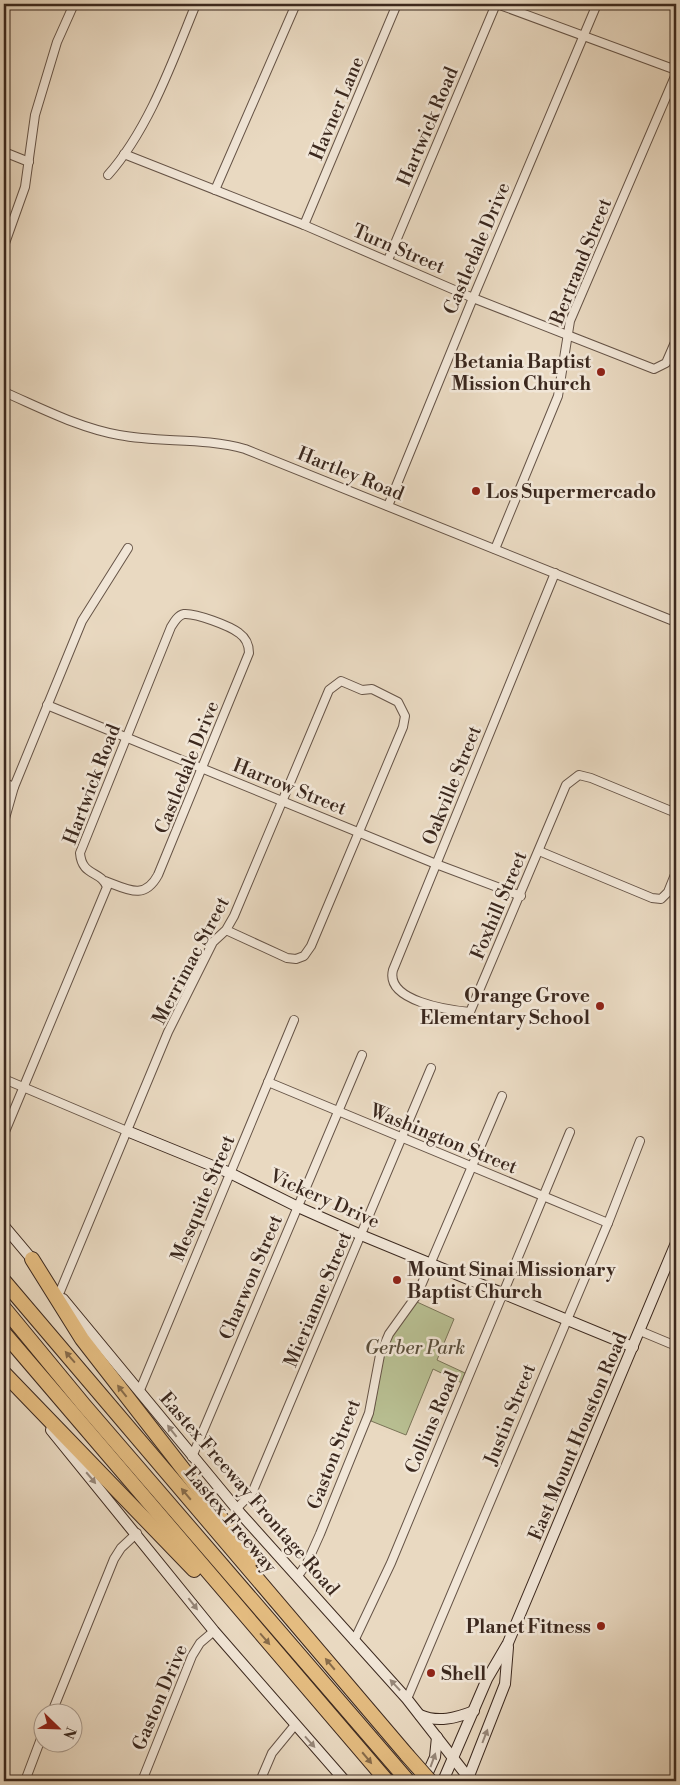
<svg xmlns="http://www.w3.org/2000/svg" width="680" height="1785" viewBox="0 0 680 1785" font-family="'Libre Bodoni',serif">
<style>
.green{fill:#b8bf92;stroke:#7a7458}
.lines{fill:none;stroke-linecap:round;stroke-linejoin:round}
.street-casing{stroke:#665447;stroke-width:10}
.secondary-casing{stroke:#3b281e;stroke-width:12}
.highway-casing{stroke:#3b281e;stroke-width:16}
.street{stroke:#f1e6d7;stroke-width:8}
.secondary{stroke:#f1e6d7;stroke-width:10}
.highway{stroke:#e4bc80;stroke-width:14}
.highway-bridge-casing{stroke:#3b281e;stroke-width:16;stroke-linecap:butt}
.highway-bridge{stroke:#e4bc80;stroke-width:14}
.oneway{fill:#876b4a}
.oneway2{fill:#96877a}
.poi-dot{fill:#8f2418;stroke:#f1e6d7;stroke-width:2}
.labels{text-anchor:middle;stroke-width:5;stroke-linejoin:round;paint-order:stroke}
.street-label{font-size:19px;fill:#3b281e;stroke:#f1e6d7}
.poi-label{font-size:19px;font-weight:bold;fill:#3b281e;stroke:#f1e6d7;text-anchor:end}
.park-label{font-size:19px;font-style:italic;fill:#5a4e3b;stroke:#f1e6d7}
</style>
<rect width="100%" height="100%" fill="#e9d9c1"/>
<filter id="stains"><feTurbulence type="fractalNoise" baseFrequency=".004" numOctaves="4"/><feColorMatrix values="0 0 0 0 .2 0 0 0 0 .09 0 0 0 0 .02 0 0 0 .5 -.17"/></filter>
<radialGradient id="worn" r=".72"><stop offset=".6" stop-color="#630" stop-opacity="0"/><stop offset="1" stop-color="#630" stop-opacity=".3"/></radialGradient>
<path class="green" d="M417 1302 454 1319 437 1360 465 1373 462 1383 433 1369 406 1435 371 1421C377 1400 378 1380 383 1359 389 1336 402 1319 417 1302Z"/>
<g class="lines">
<g class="street-casing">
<g id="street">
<path d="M497 4 676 70"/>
<path d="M4 152 29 162"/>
<path d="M124 154 304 225 473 298 654 369 666 363 676 340"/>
<path d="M108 175C149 129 173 60 196 4"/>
<path d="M215 190 296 4"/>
<path d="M304 225 397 4"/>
<path d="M4 246 25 187 35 115 57 42 74 4"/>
<path d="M388 260 496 4"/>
<path d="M4 392C41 408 79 428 119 435 160 443 204 437 245 449L676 622"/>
<path d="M388 506 473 298 597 4"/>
<path d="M495 549 558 396 570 321 676 74"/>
<path d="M555 573 393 970C385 1001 448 1010 470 1012L566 785 579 775 591 778 676 813"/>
<path d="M47 705 436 864 521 896"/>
<path d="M4 783 14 787"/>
<path d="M4 822 14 787 82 621 128 548"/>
<path d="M539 851 652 898 661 899 668 892 676 872"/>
<path d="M4 1079 127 1131"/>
<path d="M268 1082 608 1223"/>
<path d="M4 1134 107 887C101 870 82 877 80 853L171 627C174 622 178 615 184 614 196 613 230 626 239 633 246 638 249 645 249 653L158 875C144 901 127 889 105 881"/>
<path d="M59 1294 168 1032 213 942 226 930 234 916 329 690 341 681 362 690 372 689 398 702 405 716 403 727 311 946 304 956 296 959 287 958 226 930"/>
<path d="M640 1331 676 1346"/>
<path d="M140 1390 294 1020"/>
<path d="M192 1457 362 1055"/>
<path d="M236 1509 252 1493 431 1068"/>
<path d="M298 1576 307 1563 320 1534 369 1413 380 1355 389 1334 417 1295 502 1096"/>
<path d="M354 1641 391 1563 570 1132"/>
<path d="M407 1699 608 1223 640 1141"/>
<path d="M52 1712 114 1559 121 1548 137 1533"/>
<path d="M25 1781 42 1736"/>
<path d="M142 1781 192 1656 200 1643 214 1631"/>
<path d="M260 1781 272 1753 295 1725"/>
</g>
</g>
<g class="secondary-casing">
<g id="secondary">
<path d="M127 1131 230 1173 298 1207 361 1235 633 1347"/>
<path d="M4 1226 36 1264"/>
<path d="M63 1299 240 1513 407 1699 471 1781"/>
<path d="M51 1430 214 1631 345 1781"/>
<path d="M420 1715C438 1723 456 1718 474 1711"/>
<path d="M424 1781 435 1757 437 1737"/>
<path d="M443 1781 487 1679 508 1643 676 1243"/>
<path d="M467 1781 505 1684 508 1647"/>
</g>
</g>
<g class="highway-casing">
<g id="highway">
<path d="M32 1259 82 1339 253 1559"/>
<path d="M4 1281 407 1755"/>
<path d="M4 1308 84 1405 408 1781"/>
<path d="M4 1333 387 1781"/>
<path d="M4 1373 194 1570"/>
</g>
</g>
<use href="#street" class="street"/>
<use href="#secondary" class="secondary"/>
<use href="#highway" class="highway"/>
<g class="highway-bridge-casing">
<path id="highway-bridge" d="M407 1755 430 1781"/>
</g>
<use href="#highway-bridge" class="highway-bridge"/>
</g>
<defs><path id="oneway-solid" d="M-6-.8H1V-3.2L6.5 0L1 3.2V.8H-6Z" transform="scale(1.25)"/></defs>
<g class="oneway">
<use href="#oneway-solid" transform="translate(70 1357) rotate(-131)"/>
<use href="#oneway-solid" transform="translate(122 1391) rotate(-128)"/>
<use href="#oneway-solid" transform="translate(186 1494) rotate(-130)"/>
<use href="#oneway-solid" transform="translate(265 1639) rotate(49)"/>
<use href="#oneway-solid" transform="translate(330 1664) rotate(-130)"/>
<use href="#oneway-solid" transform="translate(367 1758) rotate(50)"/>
</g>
<g class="oneway2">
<use href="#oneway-solid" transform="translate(172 1431) rotate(-128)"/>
<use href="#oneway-solid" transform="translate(91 1478) rotate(50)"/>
<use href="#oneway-solid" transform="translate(193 1604) rotate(52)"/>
<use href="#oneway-solid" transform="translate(395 1685) rotate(-133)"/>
<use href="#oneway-solid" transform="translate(485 1736) rotate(-69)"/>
<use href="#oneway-solid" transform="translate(310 1742) rotate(48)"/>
<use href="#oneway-solid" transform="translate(433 1760) rotate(-70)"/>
</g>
<g class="poi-dot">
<circle cx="601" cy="372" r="5"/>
<circle cx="476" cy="491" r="5"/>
<circle cx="600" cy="1006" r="5"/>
<circle cx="397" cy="1280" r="5"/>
<circle cx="601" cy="1626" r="5"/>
<circle cx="431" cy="1673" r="5"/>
</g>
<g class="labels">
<g class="street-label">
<text transform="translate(336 108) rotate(-67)" y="7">Havner Lane</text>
<text transform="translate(427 126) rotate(-67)" y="7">Hartwick Road</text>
<text transform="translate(399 248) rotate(23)" y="7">Turn Street</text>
<text transform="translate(476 248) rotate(-67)" y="7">Castledale Drive</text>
<text transform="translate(580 261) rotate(-68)" y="7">Bertrand Street</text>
<text transform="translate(351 473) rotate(22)" y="7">Hartley Road</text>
<text transform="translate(186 767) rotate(-68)" y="7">Castledale Drive</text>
<text transform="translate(91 784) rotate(-69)" y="7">Hartwick Road</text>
<text transform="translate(451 785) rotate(-68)" y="7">Oakville Street</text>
<text transform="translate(290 786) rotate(22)" y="7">Harrow Street</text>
<text transform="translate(498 905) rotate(-67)" y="7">Foxhill Street</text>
<text transform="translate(190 960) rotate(-62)" y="7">Merrimac Street</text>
<text transform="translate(444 1138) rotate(22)" y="7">Washington Street</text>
<text transform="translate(202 1198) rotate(-67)" y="7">Mesquite Street</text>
<text transform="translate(325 1198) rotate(24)" y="7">Vickery Drive</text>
<text transform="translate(250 1277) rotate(-67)" y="7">Charwon Street</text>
<text transform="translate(317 1299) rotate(-67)" y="7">Mierianne Street</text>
<text transform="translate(509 1414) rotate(-68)" y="7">Justin Street</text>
<text transform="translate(431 1422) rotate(-67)" y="7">Collins Road</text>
<text transform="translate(577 1436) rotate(-67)" y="7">East Mount Houston Road</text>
<text transform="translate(333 1454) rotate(-69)" y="7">Gaston Street</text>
<text transform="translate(250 1493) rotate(49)" y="7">Eastex Freeway Frontage Road</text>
<text transform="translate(231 1519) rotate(50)" y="7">Eastex Freeway</text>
<text transform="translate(159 1697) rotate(-67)" y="7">Gaston Drive</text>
</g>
<g class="poi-label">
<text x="591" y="368">Betania Baptist<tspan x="591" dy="22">Mission Church</tspan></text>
<text x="486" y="498" text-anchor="start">Los Supermercado</text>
<text x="590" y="1002">Orange Grove<tspan x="590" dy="22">Elementary School</tspan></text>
<text x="407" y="1276" text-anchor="start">Mount Sinai Missionary<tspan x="407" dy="22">Baptist Church</tspan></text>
<text x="591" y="1633">Planet Fitness</text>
<text x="441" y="1680" text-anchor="start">Shell</text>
</g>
<g class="park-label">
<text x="415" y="1354">Gerber Park</text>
</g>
</g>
<rect width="680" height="1785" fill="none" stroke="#e9d9c1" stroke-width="20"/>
<rect x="5" y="5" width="670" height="1775" fill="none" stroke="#3b281e" stroke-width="2.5"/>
<rect x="10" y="10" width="660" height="1765" fill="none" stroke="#3b281e"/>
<g transform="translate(58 1728) rotate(113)"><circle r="24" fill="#f1e6d7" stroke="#a89a8d"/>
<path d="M0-4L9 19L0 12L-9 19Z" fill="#8f2418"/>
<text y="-8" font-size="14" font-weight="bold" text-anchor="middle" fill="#3b281e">N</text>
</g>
<rect width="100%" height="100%" filter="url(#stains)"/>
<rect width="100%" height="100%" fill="url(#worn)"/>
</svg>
